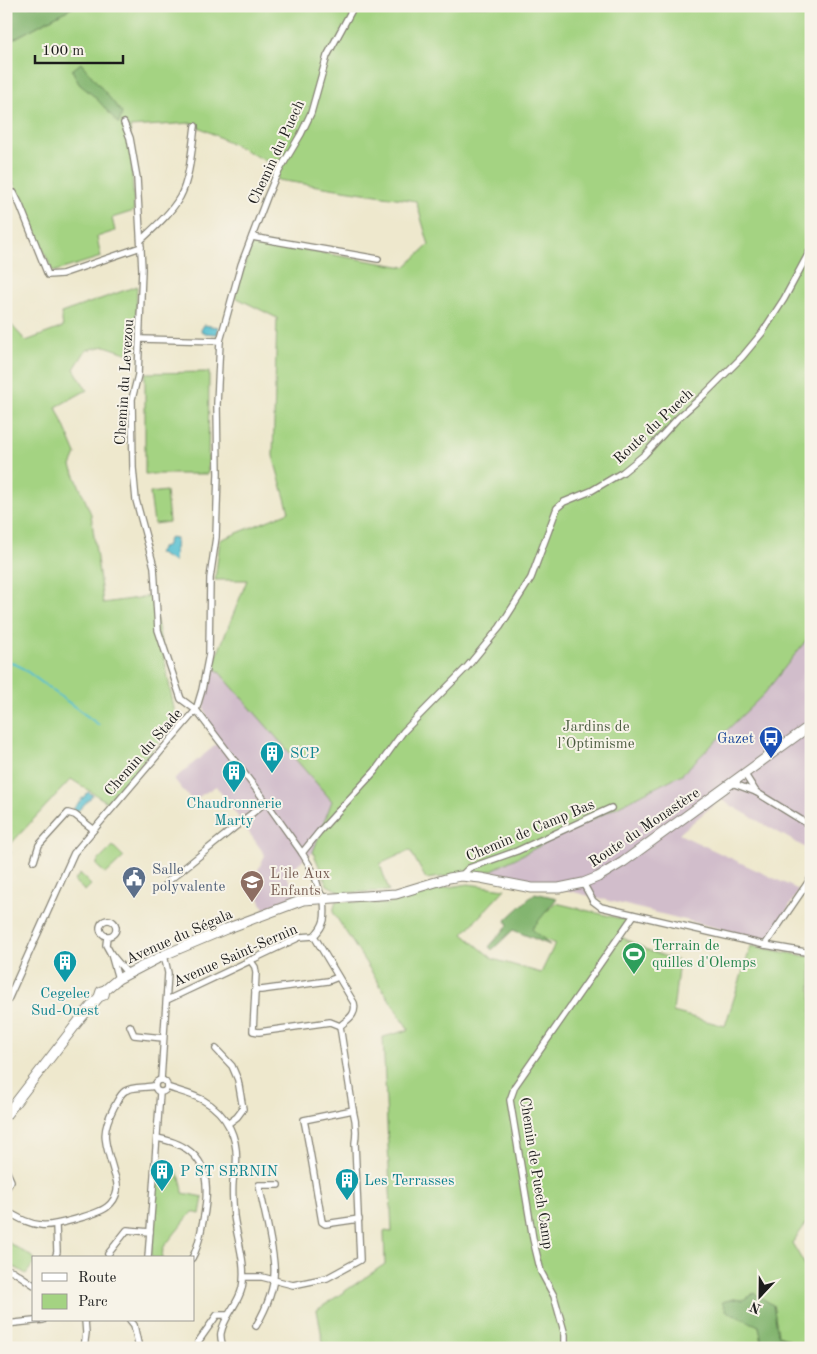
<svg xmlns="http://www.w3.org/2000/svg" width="817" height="1354" viewBox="0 0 817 1354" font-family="'Old Standard TT',serif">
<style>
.industrial{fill:#d1bdcb}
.green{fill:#a4d382;stroke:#60784f}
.forest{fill:#83b570;stroke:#506846}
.water{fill:#56c0d1;stroke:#396e76}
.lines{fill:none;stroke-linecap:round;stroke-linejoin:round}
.stream{stroke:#56c0d1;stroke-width:2}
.street-casing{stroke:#858274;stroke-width:8}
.secondary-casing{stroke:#858274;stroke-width:11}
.street{stroke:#fff;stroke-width:5.5}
.secondary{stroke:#fff;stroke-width:9}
.labels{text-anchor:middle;stroke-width:4;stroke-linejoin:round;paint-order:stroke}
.street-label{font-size:15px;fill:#1c1c1c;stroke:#f7f3e8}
.park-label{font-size:15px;fill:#4c5c40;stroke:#f7f3e8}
.transit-label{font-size:15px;fill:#164399;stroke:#f7f3e8;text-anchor:end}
.culture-label{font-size:15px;fill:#0d838f;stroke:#f7f3e8;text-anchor:start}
.service-label{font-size:15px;fill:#4e5e75;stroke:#f7f3e8;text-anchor:start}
.education-label{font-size:15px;fill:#785e54;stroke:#f7f3e8;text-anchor:start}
.leisure-label{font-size:15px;fill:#27864d;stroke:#f7f3e8;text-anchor:start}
</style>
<rect width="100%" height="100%" fill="#f7f3e8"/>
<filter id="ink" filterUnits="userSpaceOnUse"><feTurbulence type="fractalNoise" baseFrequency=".02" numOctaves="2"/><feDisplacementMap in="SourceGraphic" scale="10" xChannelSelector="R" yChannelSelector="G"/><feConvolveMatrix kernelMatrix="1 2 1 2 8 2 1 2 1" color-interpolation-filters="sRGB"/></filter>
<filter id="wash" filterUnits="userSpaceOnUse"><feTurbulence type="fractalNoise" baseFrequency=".0096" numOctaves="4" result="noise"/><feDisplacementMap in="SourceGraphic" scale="20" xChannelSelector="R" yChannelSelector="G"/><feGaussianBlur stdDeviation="1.12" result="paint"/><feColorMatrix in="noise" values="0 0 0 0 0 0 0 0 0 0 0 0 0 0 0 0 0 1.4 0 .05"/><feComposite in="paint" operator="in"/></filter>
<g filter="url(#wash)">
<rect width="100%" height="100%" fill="#eee8cd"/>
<g class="industrial">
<path d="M811 634V851L720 799 679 834 799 890 769 941 490 871 682 774 764 694Z"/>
<path d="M213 665 333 801 313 852 285 874 298 894 264 909 252 883 265 855 216 786 192 801 174 779 217 744 204 708Z"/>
</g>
<g class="green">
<path d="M75 6H811V634L764 694 682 774 490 871 426 879 410 850 380 864 389 891 342 893 327 885 313 852 332 801 213 665 247 580H215L220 540 289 512 273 456 277 318 235 297 252 241 405 267 429 245 416 201 278 180 276 166 191 123 130 127 134 211 112 218 115 231 97 237 101 257 53 272 13 182 6 184V43Z"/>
<path d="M137 286 135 356 105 346 86 350 74 369 87 390 56 407 76 454 71 466 91 514 103 603 152 596 176 719 110 804 71 779 6 849 11 852 6 864V319L26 341 63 327 61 313Z"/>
<path d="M209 372 208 474H145V373Z"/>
<path d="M166 491 169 522 154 524 150 493Z"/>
<path d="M113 846 124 857 106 874 97 866V862Z"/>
<path d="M80 874 91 885 85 891 74 881Z"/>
<path d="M468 884 505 889 463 934 493 959 541 973 555 944 526 930 556 903 626 920 619 936 652 952 679 961 673 1012 725 1026 751 946 811 957V1217L792 1243 811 1275V1348H792L791 1342 778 1334 773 1305 733 1299 758 1321 763 1348H324L317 1310 385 1264 384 1231 392 1232 383 1037 409 1030 333 912 336 901 387 904 444 888Z"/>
<path d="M158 1162C176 1165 182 1176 183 1193L203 1197 200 1214 192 1212 163 1248 162 1258H151Z"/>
<path d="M7 1237 9 1243 34 1258V1263L26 1274 18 1269 7 1265Z"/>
</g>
<g class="forest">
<path d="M6 6H75L6 43Z"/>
<path d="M81 63 122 113 119 124 95 97 79 84 72 70Z"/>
<path d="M535 893 557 898 532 929 550 945 513 930 492 950 489 947 508 925 506 920Z"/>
<path d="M754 1293 773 1305 778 1334 792 1342V1348H763L759 1326 727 1312 722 1302 733 1299 743 1300Z"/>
</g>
<g class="water">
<path d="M204 325 218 327V334L202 333 201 330Z"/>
<path d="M170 537 176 538 174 562 158 553 162 547 166 546Z"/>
<path d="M88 792 93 795 77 812 73 809Z"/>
</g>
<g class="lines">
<path class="stream" d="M6 660 21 667 99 725"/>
</g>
</g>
<g filter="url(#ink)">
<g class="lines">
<g class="street-casing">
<g id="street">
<path d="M124 123 130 138 137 178 142 269 138 375 132 399 133 468 136 500 154 567 158 630 181 699 196 710 266 802 302 853 314 873 320 893 324 898C325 915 327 923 314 936L354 1003C357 1015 348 1019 340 1026L353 1110C356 1121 357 1131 355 1143L360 1260 327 1278 293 1285 262 1277H244"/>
<path d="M14 193 20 205 48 275 62 274 141 247"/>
<path d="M252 237 378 259"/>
<path d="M141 240C155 227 170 214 180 197 190 179 192 147 195 126"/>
<path d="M140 339 220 341"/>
<path d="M744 773 756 792"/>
<path d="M732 783 756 792 811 826"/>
<path d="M302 853 319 832 375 771 403 732 467 667 500 627 531 578 557 508 564 502 591 491 623 472 644 455 678 418 705 394 742 357 762 333 784 299 811 249"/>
<path d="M34 861 39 845 68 813 75 815 93 829"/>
<path d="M461 876 469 868 517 851 611 808"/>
<path d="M583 883 593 901 601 907 765 945 811 953"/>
<path d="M165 888 167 882 266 802"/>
<circle cx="108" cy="928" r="8"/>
<path d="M107 937 106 945 111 954"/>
<path d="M765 945 811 878"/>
<path d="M250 960 255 967 256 973 253 1031 259 1032 330 1022 340 1026"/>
<path d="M118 979 111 954 128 974"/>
<path d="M255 990H261L328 981 338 977"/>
<path d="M167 1000 300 937 314 936"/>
<path d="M6 1004 74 853 196 710 202 690 209 654 210 578 216 537 218 474 217 404 220 341 241 265 267 197 276 176 301 134 311 113 327 56 354 6"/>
<path d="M130 1026 134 1035 163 1038"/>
<path d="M216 1049 232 1066 238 1080 243 1109 237 1117 229 1123"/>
<circle cx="161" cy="1086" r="6"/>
<path d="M161 1080 168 973 164 955"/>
<path d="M167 1087C178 1091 192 1094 203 1100 228 1114 239 1139 236 1167 236 1172 233 1177 233 1182 232 1193 233 1205 234 1216 237 1239 247 1265 242 1288 238 1305 224 1316 221 1333 220 1337 222 1343 223 1348"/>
<path d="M353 1110 304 1120C311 1154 316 1188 322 1222L325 1224 359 1219"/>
<path d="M157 1138C206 1147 212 1177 203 1221 200 1234 199 1247 192 1258"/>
<path d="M6 1170 11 1181 6 1189"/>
<path d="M6 1211C17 1217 28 1224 41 1225 53 1227 98 1214 107 1207 112 1203 116 1197 117 1191 118 1185 116 1178 114 1173 106 1143 99 1136 114 1107 117 1102 120 1094 125 1091 132 1086 146 1088 154 1086"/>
<path d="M108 1254 127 1230 150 1232"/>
<path d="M55 1258 57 1252 56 1225"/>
<path d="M148 1258 160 1093"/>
<path d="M6 1269 13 1271 34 1285"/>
<path d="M130 1320 134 1325 139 1348"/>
<path d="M6 1324 43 1320"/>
<path d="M256 1326C266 1309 276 1286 274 1265 272 1240 264 1210 259 1185H278"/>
<path d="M198 1342 217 1315H228"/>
<path d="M84 1348 86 1333 85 1320"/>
<path d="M565 1348V1335L554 1296 541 1272 533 1239 510 1100 515 1086 634 915"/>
</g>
</g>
<g class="secondary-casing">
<g id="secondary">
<path d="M105 990 118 979 164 955 226 929 303 900 396 894 449 878 461 876 481 878 532 888H559L583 883 598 877 623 862 811 725"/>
<path d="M6 1115 81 1018 99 997 104 995 105 990 101 991 99 997"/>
</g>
</g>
<use href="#street" class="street"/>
<use href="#secondary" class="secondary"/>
</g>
</g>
<defs>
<g id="bus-pin" transform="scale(1.25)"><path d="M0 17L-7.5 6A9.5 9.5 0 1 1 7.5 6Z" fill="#1a4fb4" stroke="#f7f3e8"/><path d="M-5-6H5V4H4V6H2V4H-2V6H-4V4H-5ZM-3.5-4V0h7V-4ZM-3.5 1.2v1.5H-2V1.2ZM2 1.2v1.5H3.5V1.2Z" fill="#fff"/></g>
<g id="building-pin" transform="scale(1.25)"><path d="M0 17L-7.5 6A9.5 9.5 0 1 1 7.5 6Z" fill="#0f9aa8" stroke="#f7f3e8"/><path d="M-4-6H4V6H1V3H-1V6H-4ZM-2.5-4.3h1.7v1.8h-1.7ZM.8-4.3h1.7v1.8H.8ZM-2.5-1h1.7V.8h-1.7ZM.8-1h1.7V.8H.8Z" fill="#fff"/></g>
<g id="civic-pin" transform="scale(1.25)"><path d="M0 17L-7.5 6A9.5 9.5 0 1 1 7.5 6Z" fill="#5c6f8a" stroke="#f7f3e8"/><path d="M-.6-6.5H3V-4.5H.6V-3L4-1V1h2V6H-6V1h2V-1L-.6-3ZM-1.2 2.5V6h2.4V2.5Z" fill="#fff"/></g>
<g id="school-pin" transform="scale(1.25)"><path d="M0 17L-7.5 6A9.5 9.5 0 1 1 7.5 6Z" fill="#8d6e63" stroke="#f7f3e8"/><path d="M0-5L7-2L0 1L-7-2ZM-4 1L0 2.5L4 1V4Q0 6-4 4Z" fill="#fff"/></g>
<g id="stadium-pin" transform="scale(1.25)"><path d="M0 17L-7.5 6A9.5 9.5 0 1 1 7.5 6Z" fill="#2e9e5b" stroke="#f7f3e8"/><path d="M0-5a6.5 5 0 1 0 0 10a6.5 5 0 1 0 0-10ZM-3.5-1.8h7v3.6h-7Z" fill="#fff"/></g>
</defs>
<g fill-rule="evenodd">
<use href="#bus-pin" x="771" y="738"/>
<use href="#building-pin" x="272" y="753"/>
<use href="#building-pin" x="234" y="772"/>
<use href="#civic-pin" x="134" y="878"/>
<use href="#school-pin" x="252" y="882"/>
<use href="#stadium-pin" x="634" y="954"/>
<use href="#building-pin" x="65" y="962"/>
<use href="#building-pin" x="162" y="1171"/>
<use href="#building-pin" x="347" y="1180"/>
</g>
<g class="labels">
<g class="street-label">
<text transform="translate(276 152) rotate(-65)" y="5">Chemin du Puech</text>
<text transform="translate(124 382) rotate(-86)" y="5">Chemin du Levezou</text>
<text transform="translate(653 426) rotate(-43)" y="5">Route du Puech</text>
<text transform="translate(143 752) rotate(-49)" y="5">Chemin du Stade</text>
<text transform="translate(644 827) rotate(-34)" y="5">Route du Monastère</text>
<text transform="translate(530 830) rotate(-23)" y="5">Chemin de Camp Bas</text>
<text transform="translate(179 936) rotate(-24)" y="5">Avenue du Ségala</text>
<text transform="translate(235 955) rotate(-24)" y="5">Avenue Saint-Sernin</text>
<text transform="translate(537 1173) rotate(81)" y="5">Chemin de Puech Camp</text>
</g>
<g class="park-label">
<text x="596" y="731">Jardins de<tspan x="596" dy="17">l’Optimisme</tspan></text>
</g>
<g class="transit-label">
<text x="754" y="743">Gazet</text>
</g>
<g class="culture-label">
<text x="290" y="758">SCP</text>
<text x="234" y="808" text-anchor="middle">Chaudronnerie<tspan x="234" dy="17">Marty</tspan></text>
<text x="65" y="998" text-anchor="middle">Cegelec<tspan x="65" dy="17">Sud-Ouest</tspan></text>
<text x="180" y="1176">P ST SERNIN</text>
<text x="364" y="1185">Les Terrasses</text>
</g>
<g class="service-label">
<text x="152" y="874">Salle<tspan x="152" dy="17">polyvalente</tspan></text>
</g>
<g class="education-label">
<text x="270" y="878">L'île Aux<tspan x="270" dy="17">Enfants</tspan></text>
</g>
<g class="leisure-label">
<text x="652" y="950">Terrain de<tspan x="652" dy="17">quilles d'Olemps</tspan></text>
</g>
</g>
<rect width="817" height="1354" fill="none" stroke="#f7f3e8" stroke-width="25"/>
<rect x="32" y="1256" width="162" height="65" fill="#f7f3e8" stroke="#9f9d96"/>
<rect x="42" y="1273" width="25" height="8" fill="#ffffff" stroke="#9f9d96"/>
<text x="78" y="1282" font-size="15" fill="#1c1c1c">Route</text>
<rect x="42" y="1294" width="25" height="15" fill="#a4d382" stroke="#9f9d96"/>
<text x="78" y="1306" font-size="15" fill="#1c1c1c">Parc</text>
<g transform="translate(760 1296) rotate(202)" stroke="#f7f3e8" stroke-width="4" paint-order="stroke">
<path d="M0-4L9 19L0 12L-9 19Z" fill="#1c1c1c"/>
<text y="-8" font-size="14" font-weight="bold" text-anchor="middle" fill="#1c1c1c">N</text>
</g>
<path d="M35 55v8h88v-8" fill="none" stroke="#1c1c1c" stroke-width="2.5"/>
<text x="42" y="55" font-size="15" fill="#1c1c1c" stroke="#f7f3e8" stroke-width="4" paint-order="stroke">100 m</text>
</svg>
